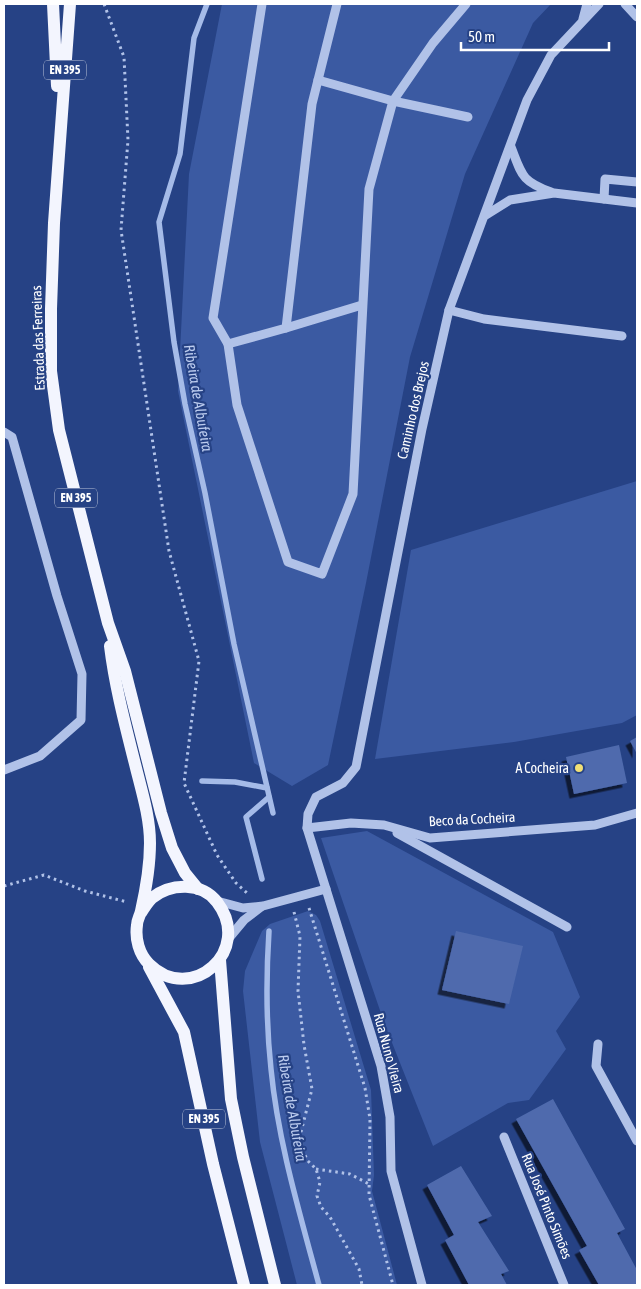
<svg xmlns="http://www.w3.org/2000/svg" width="641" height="1289" viewBox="0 0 641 1289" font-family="'Asap Condensed',sans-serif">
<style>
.green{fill:#3b5aa2}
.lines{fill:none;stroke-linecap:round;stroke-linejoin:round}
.stream{stroke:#a5bbe8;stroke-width:5.5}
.building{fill:#4f6bad;filter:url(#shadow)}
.path{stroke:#b1c2e8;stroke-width:3;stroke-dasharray:2.5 4;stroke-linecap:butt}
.minor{stroke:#b1c2e8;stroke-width:9}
.major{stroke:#f3f5fe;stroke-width:12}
.poi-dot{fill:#f1df76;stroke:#264285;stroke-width:2}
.labels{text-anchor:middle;stroke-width:4.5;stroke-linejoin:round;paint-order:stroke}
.shield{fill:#264285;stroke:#bec6da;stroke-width:1}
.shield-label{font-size:12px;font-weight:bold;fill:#fff}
.street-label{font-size:14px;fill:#fff;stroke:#264285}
.poi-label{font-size:14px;fill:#fff;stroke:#264285;text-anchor:end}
.water-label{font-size:15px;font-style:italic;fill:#bcccef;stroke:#264285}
</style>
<defs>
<filter id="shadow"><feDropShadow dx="-4.5" dy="4.5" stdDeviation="0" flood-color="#0009"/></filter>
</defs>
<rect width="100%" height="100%" fill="#264285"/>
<g class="green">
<path d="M222 4H551L533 23 465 174 410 357 366 583 328 765 292 786 254 763 178 391 189 174Z"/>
<path d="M637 481V715L622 723 514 742 375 759 411 550Z"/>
<path d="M367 831 553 932 580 997 556 1031 566 1049 529 1100 508 1103 433 1146 385 1025 321 838Z"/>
<path d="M308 911 316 915 320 921 371 1090 374 1175 372 1191 397 1285H297L260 1142 243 991 245 971 262 931 270 924Z"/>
</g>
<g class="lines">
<g class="stream">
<path d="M207 4 194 38 180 154 159 222 174 342 185 404 205 493 234 644 273 813"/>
<path d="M202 781 235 782 267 788"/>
<path d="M262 879 246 817 269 797"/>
<path d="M269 931C266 977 266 1023 271 1069 278 1142 300 1214 319 1285"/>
</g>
</g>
<g class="building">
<path d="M637 737V754L630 741Z"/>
<path d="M619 745 627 783 574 794 566 757Z"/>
<path d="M456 931 523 946 509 1004 442 990Z"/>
<path d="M553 1099 625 1229 617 1233 637 1270V1285H599L579 1250 587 1246 516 1119Z"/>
<path d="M461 1166 492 1216 478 1222 509 1271 501 1274 507 1285H469L445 1240 454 1235 427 1185Z"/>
</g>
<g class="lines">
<g class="path">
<path d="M104 4 124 57 128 140 121 230 169 551 199 661 184 783 217 855 236 883 247 893"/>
<path d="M4 886 44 875 85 891 127 902"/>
<path d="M309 908 365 1088 370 1119 369 1195 393 1285"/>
<path d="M294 912 300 936 298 991 304 1045 312 1089 301 1132 302 1147 307 1160 316 1169 320 1182 317 1196 321 1207 330 1217 359 1269 362 1285"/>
<path d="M316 1169 350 1174 369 1184"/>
</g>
<g class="minor">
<path d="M262 4 213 318 228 344 237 405 288 562 322 574 353 494 369 189 393 101 433 43 466 4"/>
<path d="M625 4 637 17"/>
<path d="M583 19 587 4"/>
<path d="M318 80 393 101 468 117"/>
<path d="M511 147C522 175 521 181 551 192"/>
<path d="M604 199 605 179 637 182"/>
<path d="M486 215 510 200 554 193 637 203"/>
<path d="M449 310 484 319 622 336"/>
<path d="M286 328 362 305"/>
<path d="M228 344 286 328 312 104 337 4"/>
<path d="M4 432 12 437 57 596 82 674 81 720 40 756 4 770"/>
<path d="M307 828 351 823 384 825 430 838 595 825 637 813"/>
<path d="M397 833 567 927"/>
<path d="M217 901 243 908 263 906 326 889"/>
<path d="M229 938 244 920 261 907"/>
<path d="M598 1044 596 1066 637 1141"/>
<path d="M504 1137 564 1285"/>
<path d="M422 1285 391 1171 390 1117 381 1066 307 828 308 814 316 797 343 783 356 767 422 429 449 310 527 100 551 55 599 4"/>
</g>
<g class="major">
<path d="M53 4 57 86"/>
<path d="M70 4 54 223 51 309V371L59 430 108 623 125 671 161 813 172 848 185 873 198 889"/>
<path d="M110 646C115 687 126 728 136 768 142 792 150 818 150 843 150 865 146 889 141 911 140 916 137 920 137 925 135 939 139 954 149 964 191 1006 254 950 217 902 202 882 171 883 152 898 148 902 144 908 141 913"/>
<path d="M220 960 231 1099 243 1157 275 1285"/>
<path d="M149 967 184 1032 213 1164 244 1285"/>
</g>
</g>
<circle class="poi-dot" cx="579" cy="768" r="5"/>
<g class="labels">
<g class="shield">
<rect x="44" y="60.5" width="42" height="19" rx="4"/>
<rect x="55" y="488.5" width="42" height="19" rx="4"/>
<rect x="183" y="1109.5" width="42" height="19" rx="4"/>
</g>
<g class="shield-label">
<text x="65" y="74">EN 395</text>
<text x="76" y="502">EN 395</text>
<text x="204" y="1123">EN 395</text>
</g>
<g class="street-label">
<text transform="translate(38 338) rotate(-92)" y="5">Estrada das Ferreiras</text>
<text transform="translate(413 410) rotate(-77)" y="5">Caminho dos Brejos</text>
<text transform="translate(472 819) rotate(-3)" y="5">Beco da Cocheira</text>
<text transform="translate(389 1053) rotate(75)" y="5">Rua Nuno Vieira</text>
<text transform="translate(547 1206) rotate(68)" y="5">Rua José Pinto Simões</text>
</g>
<g class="poi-label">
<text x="569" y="773">A Cocheira</text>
</g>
<g class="water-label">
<text transform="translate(198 398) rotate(80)" y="5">Ribeira de Albufeira</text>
<text transform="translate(292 1108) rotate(80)" y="5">Ribeira de Albufeira</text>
</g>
</g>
<rect width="641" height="1289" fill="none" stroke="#ffffff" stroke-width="10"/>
<path d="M461 42v8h148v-8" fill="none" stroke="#ffffff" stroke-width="2.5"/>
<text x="468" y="42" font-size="15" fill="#ffffff" stroke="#264285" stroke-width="4" paint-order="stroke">50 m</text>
</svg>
